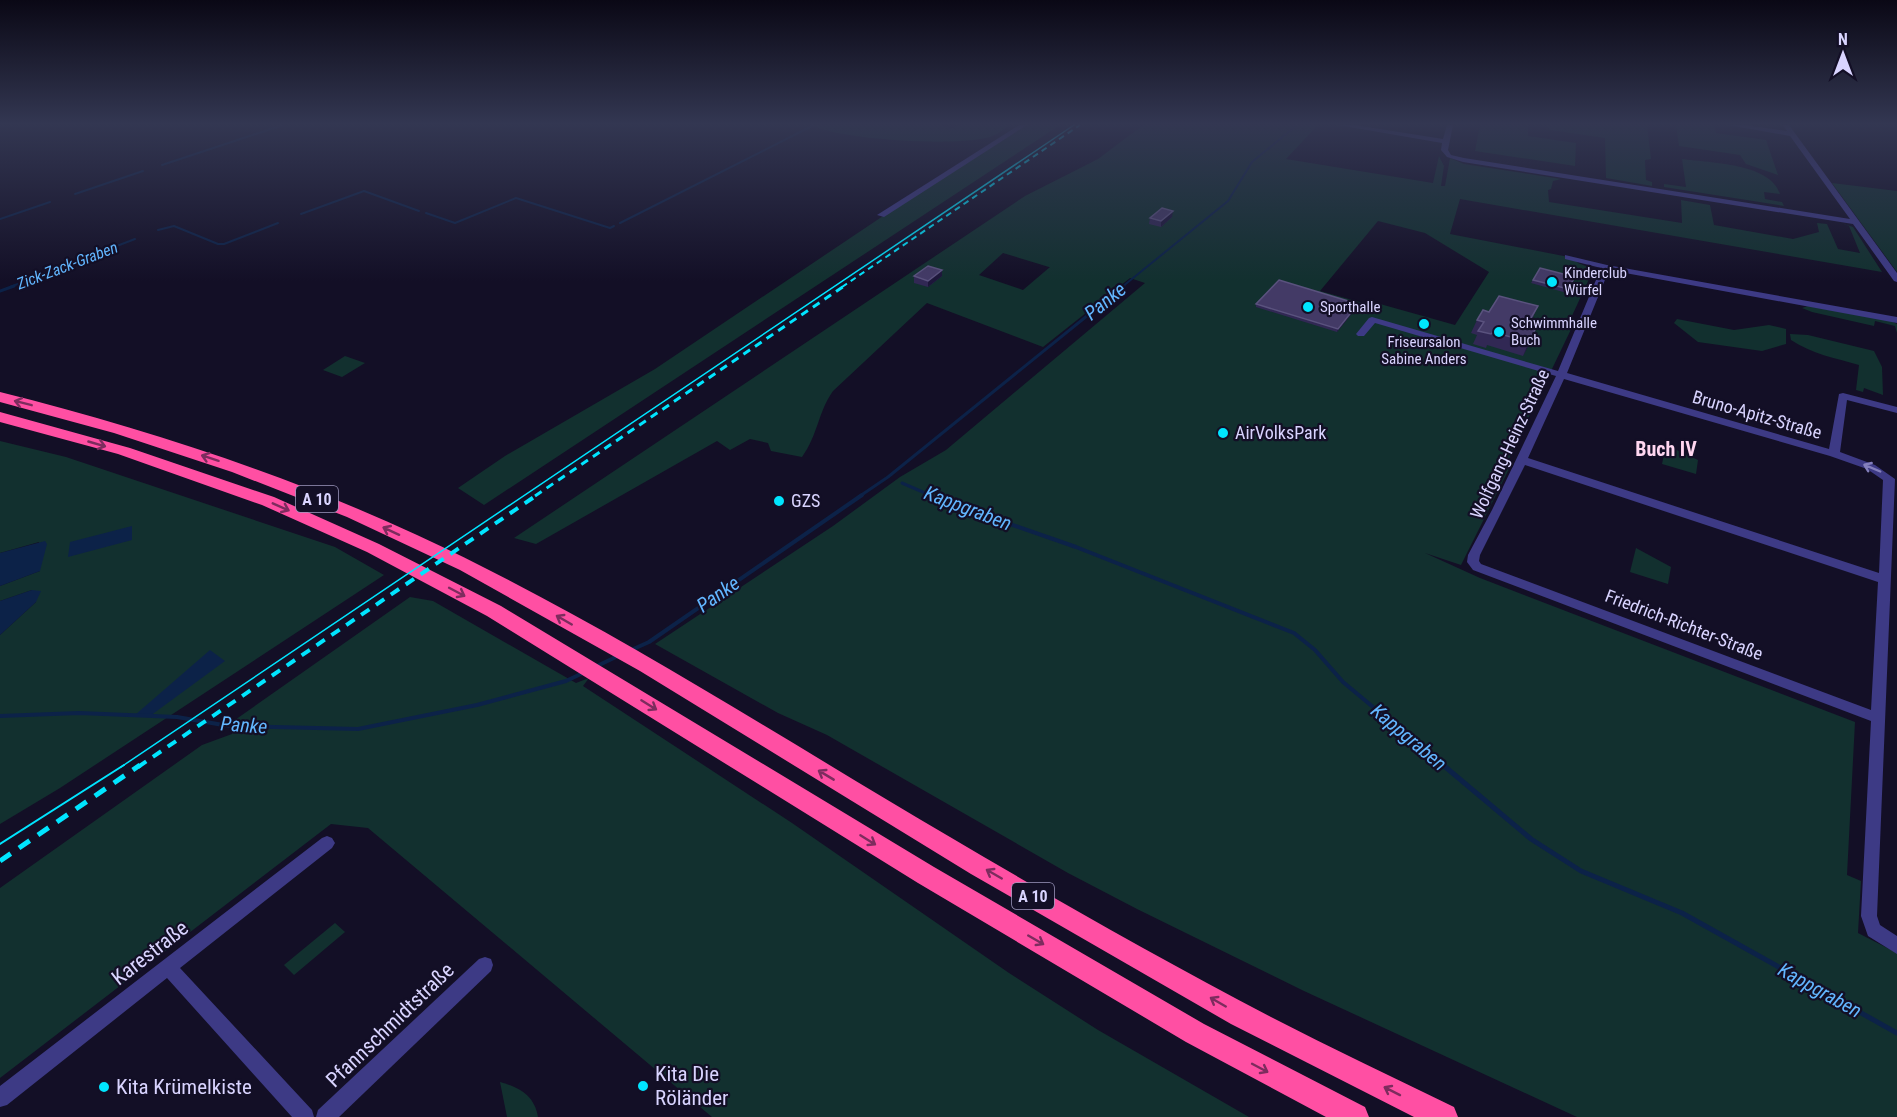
<svg xmlns="http://www.w3.org/2000/svg" width="1897" height="1117" viewBox="0 0 1897 1117" font-family="'Roboto Condensed',sans-serif">
<style>
.green{fill:#12302f;fill-rule:evenodd}
.water{fill:#0c2248}
.lines{fill:none;stroke-linecap:round;stroke-linejoin:round}
.stream-far3{stroke:#0c2248;stroke-width:2}
.stream-far2{stroke:#0c2248;stroke-width:3}
.stream-far1{stroke:#0c2248;stroke-width:4}
.stream{stroke:#0c2248;stroke-width:5}
.minor{fill:#3d3a85;fill-rule:evenodd}
.motorway{fill:#ff4fa3;fill-rule:evenodd}
.tram-far1{stroke:#00e5ff;stroke-width:1.5}
.tram{stroke:#00e5ff;stroke-width:2}
.rail-far3{stroke:#00e5ff;stroke-width:2;stroke-dasharray:6 4.5;stroke-linecap:butt}
.rail-far2{stroke:#00e5ff;stroke-width:3;stroke-dasharray:8 6;stroke-linecap:butt}
.rail-far1{stroke:#00e5ff;stroke-width:4;stroke-dasharray:10 8;stroke-linecap:butt}
.rail{stroke:#00e5ff;stroke-width:5;stroke-dasharray:13 10;stroke-linecap:butt}
.wall{fill:#312854}
.shaded-wall{fill:#1d163a}
.building{fill:#433a66;stroke:#5a527e;stroke-width:1.5}
.oneway{stroke:#7d2c5e}
.oneway2{stroke:#837fbc}
.poi-dot{fill:#00e5ff;stroke:#130f26;stroke-width:2}
.labels{text-anchor:middle;stroke-width:4.5;stroke-linejoin:round;paint-order:stroke}
.far-poi-label{font-size:15px;fill:#d9d4ff;stroke:#130f26;text-anchor:start}
.far-water-label{font-size:16px;font-style:italic;fill:#62b6ff;stroke:#130f26}
.shield{fill:#130f26;stroke:#9e99be;stroke-width:1.5}
.shield-label{font-size:16px;font-weight:bold;fill:#d9d4ff}
.street-label{font-size:18px;fill:#d9d4ff;stroke:#130f26}
.poi-label{font-size:18px;fill:#d9d4ff;stroke:#130f26;text-anchor:start}
.water-label{font-size:20px;font-style:italic;fill:#62b6ff;stroke:#130f26}
.neighbourhood-label{font-size:20px;font-weight:bold;fill:#ffd6f0;stroke:#130f26}
.near-street-label{font-size:21px;fill:#d9d4ff;stroke:#130f26}
.near-poi-label{font-size:21px;fill:#d9d4ff;stroke:#130f26;text-anchor:start}
</style>
<rect width="100%" height="100%" fill="#130f26"/>
<g class="green">
<path d="M810 125H939L951 128 961 125H1010C1004 129 997 135 990 137 955 147 843 140 810 125Z"/>
<path d="M1027 125H1060L484 505 458 488 505 456 655 369 892 210Z"/>
<path d="M1143 125H1318L1286 159 1433 183 1439 156 1444 166 1441 186H1445L1450 158 1464 164 1561 179 1553 181 1551 189 1548 190 1549 202 1682 223 1681 200 1710 205 1714 225 1793 239 1819 232 1817 223 1827 224 1838 249 1860 253 1849 226 1841 223 1853 227 1882 272 1460 199 1450 234 1574 258 1578 263 1598 271 1595 279H1589L1571 318 1575 321 1505 467 1509 469 1461 565 1425 553 1480 578 1855 722 1847 875 1861 881 1858 933 1897 953V1117H1577L1304 991 1137 909 1068 873 827 735 778 713 655 644 833 526 900 477 946 450 1145 283 1130 278 1043 347 927 303 833 391C818 412 818 435 802 457L771 451 768 443 750 439 730 450 717 441 536 544 514 538 1025 196 1098 159ZM1378 221 1425 233 1489 272 1455 325 1373 302 1370 305 1320 291ZM1003 253 1049 267H1050L1023 290 979 275Z"/>
<path d="M1480 125H1528V136L1576 143 1575 166 1475 151Z"/>
<path d="M1547 125H1647L1651 159 1645 160 1646 180 1652 182V186L1606 178 1605 138 1550 130Z"/>
<path d="M1676 125H1714L1716 133 1766 140 1778 175 1746 164 1740 155 1679 146Z"/>
<path d="M1682 159C1711 163 1770 163 1780 194L1764 192 1765 199 1782 202 1784 206 1664 187V184L1686 187Z"/>
<path d="M1832 183 1897 191V272Z"/>
<path d="M1808 306 1891 321 1897 324V333L1895 326 1875 321 1874 326 1812 312 1802 308Z"/>
<path d="M1677 319 1734 330 1769 325 1786 329V344L1762 351 1698 342 1674 323Z"/>
<path d="M1790 334 1808 335 1874 351 1882 367 1883 395 1864 388 1863 392 1856 390 1859 365C1835 358 1812 354 1791 340Z"/>
<path d="M345 356 365 363 342 377 323 370Z"/>
<path d="M0 441 66 457 335 547 384 575 60 788 0 824V635L36 602 32 590 0 601V586L40 571 39 542 0 553Z"/>
<path d="M1666 445 1698 460 1696 474 1662 464Z"/>
<path d="M1636 548 1671 567 1668 584 1630 572Z"/>
<path d="M410 597 433 601 576 683 589 678 583 686 792 823 1009 973 1098 1030 1249 1117H712L368 828 331 824 0 1078V888L202 745 232 734V722Z"/>
<path d="M335 923 345 932 294 975 284 965Z"/>
<path d="M500 1082C520 1088 534 1095 538 1117H507Z"/>
</g>
<g class="water">
<path d="M132 526V540L68 557 70 542Z"/>
<path d="M45 541 47 544 40 571 0 586V553Z"/>
<path d="M32 590 41 591 36 602 0 635V601Z"/>
<path d="M210 650 225 661 150 716 135 715Z"/>
</g>
<g class="lines">
<g class="stream-far3">
<path d="M162 165 283 125"/>
<path d="M75 194 143 171"/>
<path d="M426 213 455 223 516 198 610 228 614 226"/>
<path d="M301 214 364 191 419 211"/>
<path d="M0 219 50 202"/>
<path d="M620 223 814 125"/>
<path d="M158 230 174 226 218 244H224L278 223"/>
<path d="M10 287 135 239"/>
<path d="M1122 287 1228 201 1252 162 1297 125"/>
</g>
<g class="stream-far2">
<path d="M0 291 14 286"/>
<path d="M902 483 932 496"/>
<path d="M860 496 888 477 1124 286"/>
</g>
<g class="stream-far1">
<path d="M927 495 1076 547 1294 633 1315 650 1343 682 1445 767"/>
<path d="M629 651 649 642 862 495"/>
<path d="M597 666 620 655"/>
<path d="M0 716 79 713 177 717 229 726 358 729 477 705 566 681 585 672"/>
</g>
<path class="stream" d="M1443 765 1531 839 1581 871 1682 913 1897 1033"/>
<g class="minor">
<path d="M1019 125H1027L884 217 877 215Z"/>
<path d="M1338 125H1355L1443 139 1447 125H1453L1448 150 1451 155 1464 158 1850 219 1790 136 1728 125H1745L1787 131 1783 125H1789L1897 273V282L1894 281 1853 224 1463 162 1447 157 1441 150 1442 143Z"/>
<path d="M1565 255 1607 265 1897 317V323L1609 270 1567 373 1829 449 1839 394 1843 393 1897 407V413L1847 400 1840 452 1875 465 1895 479 1877 916 1880 925 1897 936V954L1868 936 1861 916 1871 721 1473 570 1467 562 1468 555 1492 510 1556 376 1375 323 1364 336H1358L1356 334 1369 318 1372 317 1558 371 1601 268 1565 259ZM1564 379 1830 456 1867 469 1883 480 1879 573 1528 458ZM1525 465 1878 582 1871 710 1481 564 1479 561 1480 555Z"/>
<path d="M327 836 332 838 335 843 332 848 180 968 312 1110 314 1117H292L167 978 7 1105 0 1107V1086L322 838Z"/>
<path d="M485 957 491 959 493 965 491 971 339 1117H316L318 1110 479 959Z"/>
</g>
<g class="motorway">
<path d="M0 392C143 428 283 473 417 535 603 621 774 734 950 837 1055 899 1162 960 1271 1017 1331 1048 1393 1077 1454 1107L1458 1117H1414L1231 1024 971 874 640 671 460 570 347 517 232 472 114 433 0 402Z"/>
<path d="M0 412 130 448 274 497 379 544 501 606 934 867 1204 1024 1365 1107 1369 1117H1326L1186 1042 918 883 487 616 367 552 262 505 118 454 0 422Z"/>
</g>
<path class="tram-far1" d="M121 767 1074 125"/>
<path class="tram" d="M0 844 124 765"/>
<path class="rail-far3" d="M842 287 1080 125"/>
<path class="rail-far2" d="M535 496 844 286"/>
<path class="rail-far1" d="M138 767 537 495"/>
<path class="rail" d="M0 861 140 765"/>
</g>
<g class="wall">
<path d="M1172 217 1161 227 1149 224 1150 218Z"/>
<path d="M942 270V276L928 287 914 283V276Z"/>
<path d="M1575 277 1567 293 1531 283 1533 280Z"/>
<path d="M1256 304 1357 307 1337 332 1256 307Z"/>
<path d="M1538 306 1530 324 1532 339 1523 356 1487 345 1486 348 1473 344 1477 335 1471 333 1477 320 1489 312Z"/>
</g>
<g class="shaded-wall">
<path d="M1173 211 1172 217 1161 227V221Z"/>
<path d="M942 270V276L928 287V281Z"/>
<path d="M1358 304 1357 307 1337 332 1338 329Z"/>
<path d="M1537 326 1532 339 1523 356 1529 342Z"/>
</g>
<g class="building">
<path d="M1162 208 1173 211 1161 221 1150 218Z"/>
<path d="M928 266 942 270 928 281 914 276Z"/>
<path d="M1540 268 1575 277 1568 289 1533 280Z"/>
<path d="M1279 280 1358 304 1338 329 1256 304Z"/>
<path d="M1499 296 1538 306 1528 323 1537 326 1529 342 1493 332 1491 334 1478 331 1484 322 1477 320 1483 310 1489 312Z"/>
</g>
<defs><path id="oneway-shaft" d="M-6 0H5M1.5-3L5.5 0L1.5 3" fill="none" stroke-width="1.6" stroke-linecap="round" stroke-linejoin="round" transform="scale(1.5)"/></defs>
<g class="oneway">
<use href="#oneway-shaft" transform="translate(23 403) rotate(-166)"/>
<use href="#oneway-shaft" transform="translate(97 444) rotate(16)"/>
<use href="#oneway-shaft" transform="translate(210 458) rotate(-162)"/>
<use href="#oneway-shaft" transform="translate(281 507) rotate(24)"/>
<use href="#oneway-shaft" transform="translate(391 531) rotate(-155)"/>
<use href="#oneway-shaft" transform="translate(457 592) rotate(28)"/>
<use href="#oneway-shaft" transform="translate(564 620) rotate(-150)"/>
<use href="#oneway-shaft" transform="translate(649 705) rotate(32)"/>
<use href="#oneway-shaft" transform="translate(826 775) rotate(-149)"/>
<use href="#oneway-shaft" transform="translate(868 840) rotate(32)"/>
<use href="#oneway-shaft" transform="translate(994 874) rotate(-150)"/>
<use href="#oneway-shaft" transform="translate(1036 940) rotate(30)"/>
<use href="#oneway-shaft" transform="translate(1218 1002) rotate(-150)"/>
<use href="#oneway-shaft" transform="translate(1260 1068) rotate(28)"/>
<use href="#oneway-shaft" transform="translate(1392 1091) rotate(-153)"/>
</g>
<use class="oneway2" href="#oneway-shaft" transform="translate(1872 468) rotate(-157)"/>
<linearGradient id="sky" x2="0" y2="1"><stop stop-color="#0a0815"/><stop offset="0.44" stop-color="#333752"/><stop offset="1" stop-color="#333752" stop-opacity="0"/></linearGradient>
<rect width="1897" height="281" fill="url(#sky)"/>
<g class="poi-dot">
<circle cx="1552" cy="282" r="6"/>
<circle cx="1308" cy="307" r="6"/>
<circle cx="1424" cy="324" r="6"/>
<circle cx="1499" cy="332" r="6"/>
<circle cx="1223" cy="433" r="6"/>
<circle cx="779" cy="501" r="6"/>
<circle cx="643" cy="1086" r="6"/>
<circle cx="104" cy="1087" r="6"/>
</g>
<g class="labels">
<g class="far-poi-label">
<text x="1564" y="278">Kinderclub<tspan x="1564" dy="17">Würfel</tspan></text>
<text x="1320" y="312">Sporthalle</text>
<text x="1511" y="328">Schwimmhalle<tspan x="1511" dy="17">Buch</tspan></text>
<text x="1424" y="347" text-anchor="middle">Friseursalon<tspan x="1424" dy="17">Sabine Anders</tspan></text>
</g>
<g class="far-water-label">
<text transform="translate(67 265) rotate(-21)" y="6">Zick-Zack-Graben</text>
</g>
<g class="shield">
<rect x="296" y="486" width="42" height="26" rx="4.5"/>
<rect x="1012" y="883" width="42" height="26" rx="4.5"/>
</g>
<g class="shield-label">
<text x="317" y="505">A 10</text>
<text x="1033" y="902">A 10</text>
</g>
<g class="street-label">
<text transform="translate(1757 415) rotate(16)" y="6">Bruno-Apitz-Straße</text>
<text transform="translate(1510 444) rotate(-65)" y="6">Wolfgang-Heinz-Straße</text>
<text transform="translate(1684 625) rotate(21)" y="6">Friedrich-Richter-Straße</text>
</g>
<g class="poi-label">
<text x="1235" y="439">AirVolksPark</text>
<text x="791" y="507">GZS</text>
</g>
<g class="water-label">
<text transform="translate(1105 301) rotate(-39)" y="7">Panke</text>
<text transform="translate(968 508) rotate(21)" y="7">Kappgraben</text>
<text transform="translate(718 594) rotate(-35)" y="7">Panke</text>
<text transform="translate(244 725) rotate(4)" y="7">Panke</text>
<text transform="translate(1409 737) rotate(40)" y="7">Kappgraben</text>
<text transform="translate(1820 990) rotate(29)" y="7">Kappgraben</text>
</g>
<g class="neighbourhood-label">
<text x="1666" y="456">Buch IV</text>
</g>
<g class="near-street-label">
<text transform="translate(150 953) rotate(-38)" y="7">Karestraße</text>
<text transform="translate(390 1025) rotate(-44)" y="7">Pfannschmidtstraße</text>
</g>
<g class="near-poi-label">
<text x="655" y="1081">Kita Die<tspan x="655" dy="24">Röländer</tspan></text>
<text x="116" y="1094">Kita Krümelkiste</text>
</g>
</g>
<g transform="translate(1843 54)" stroke="#130f26" stroke-width="4.5" paint-order="stroke">
<path d="M0-4.5L10 22L0 15L-10 22Z" fill="#d9d4ff"/>
<text y="-9" font-size="16" font-weight="bold" text-anchor="middle" fill="#d9d4ff">N</text>
</g>
</svg>
